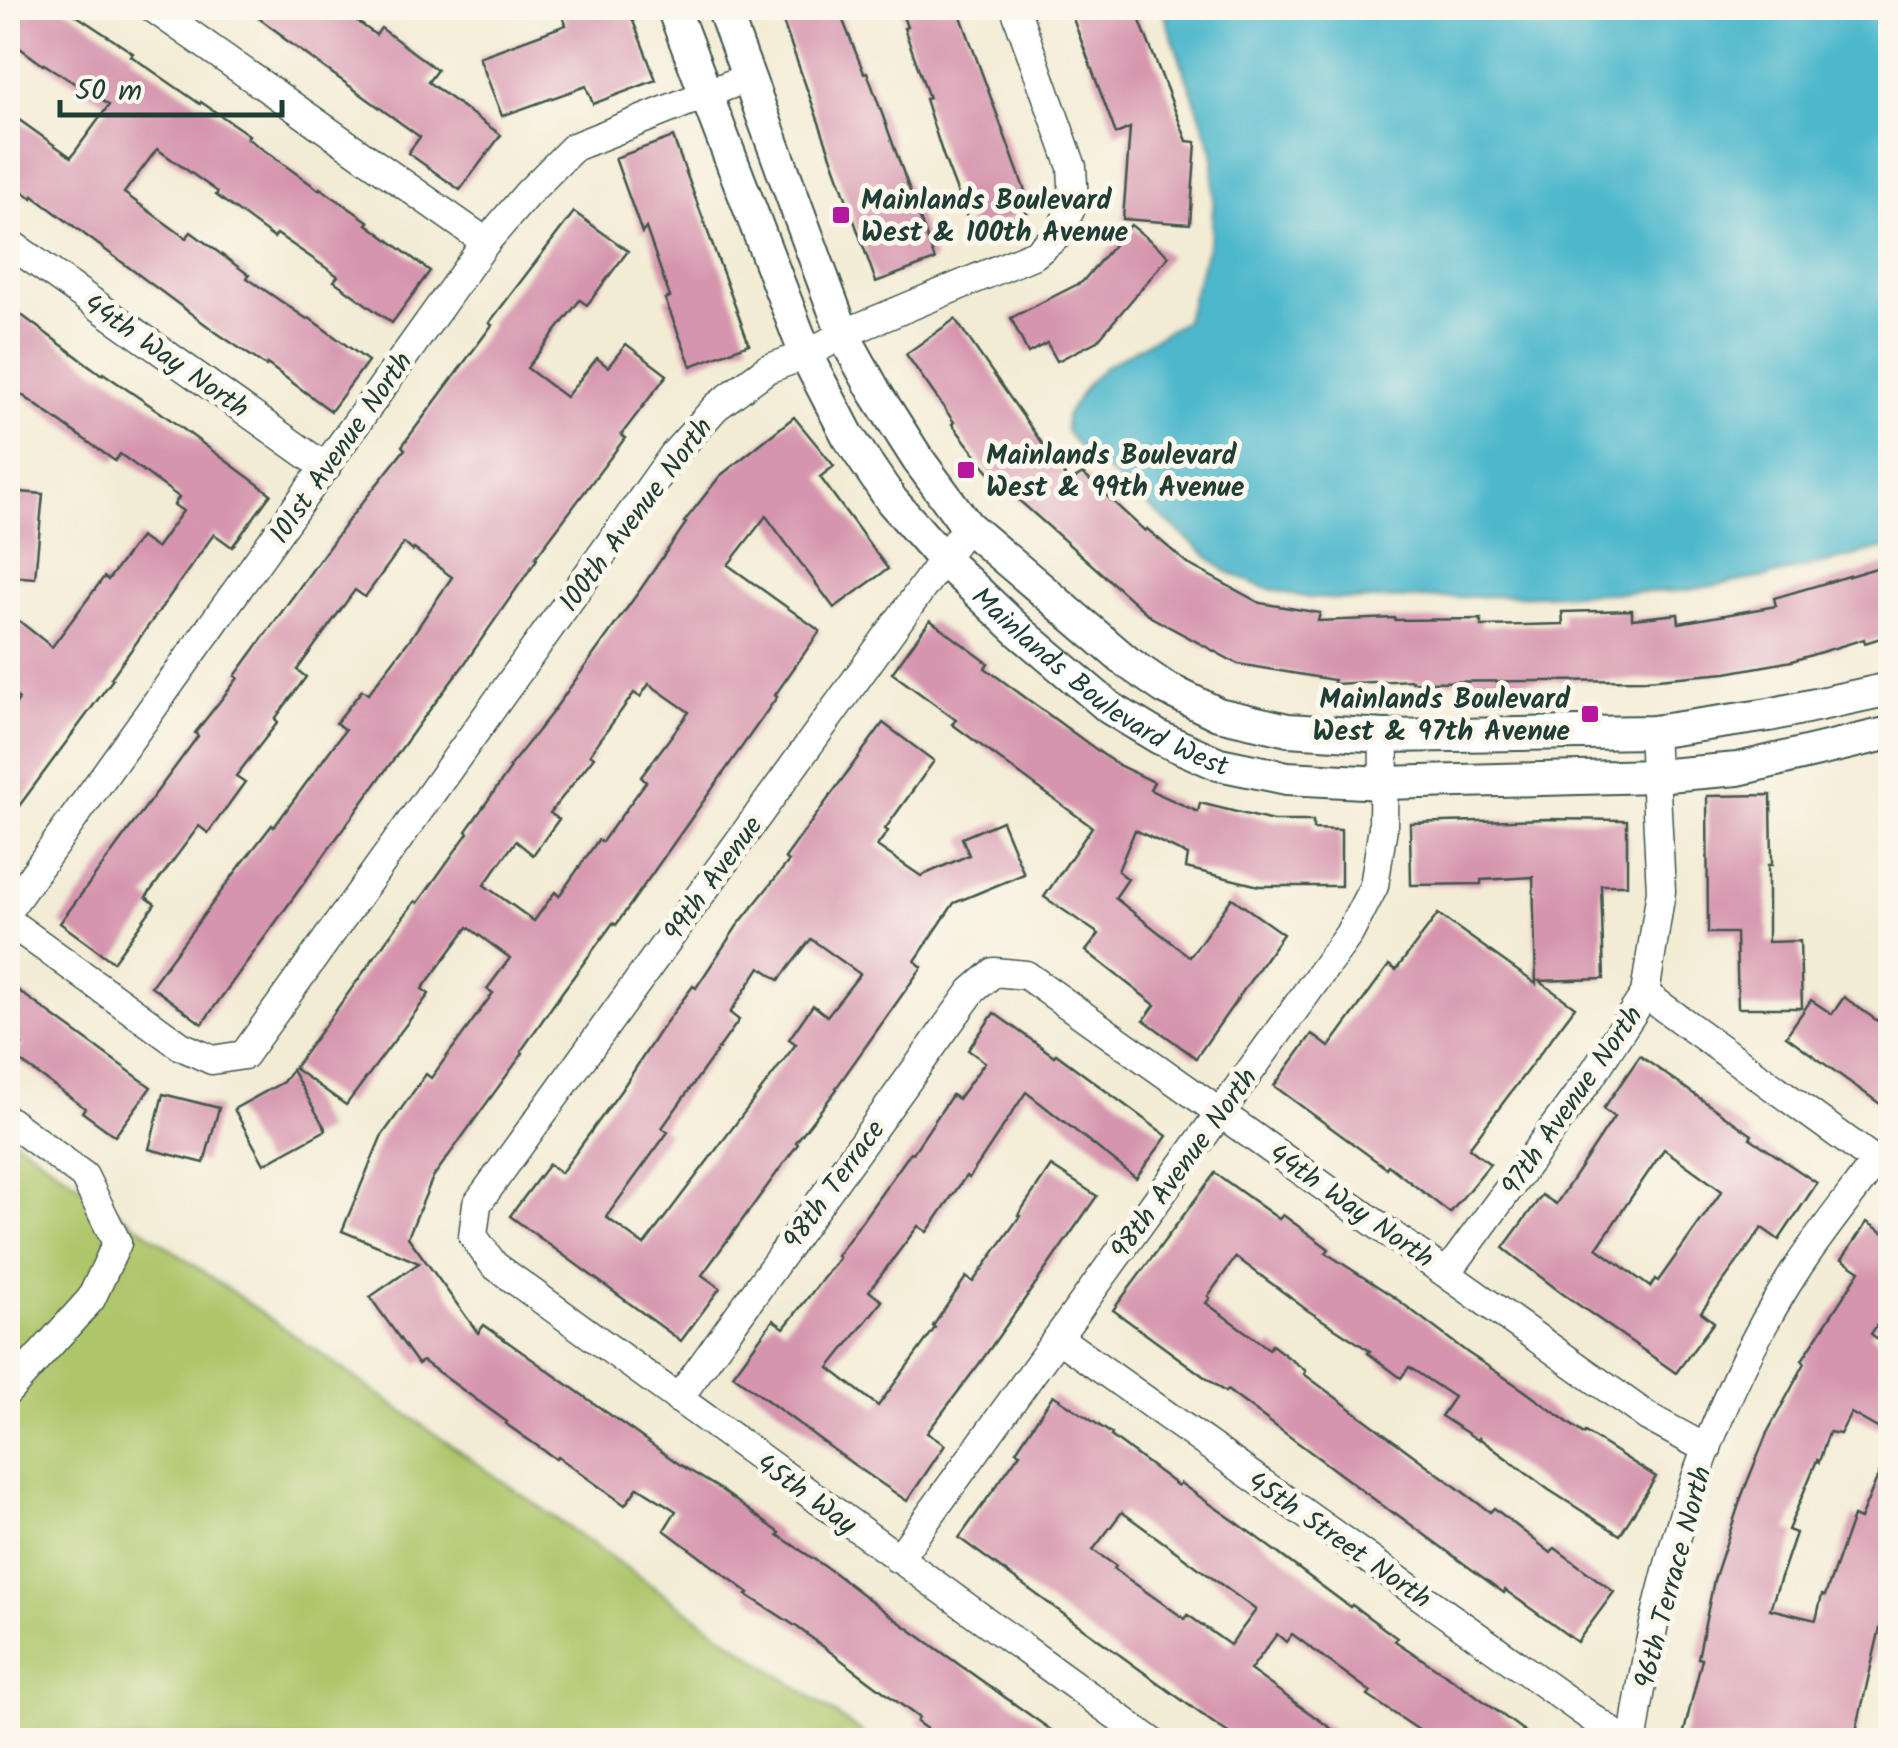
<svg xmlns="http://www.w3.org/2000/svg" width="1898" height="1748" viewBox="0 0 1898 1748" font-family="Kalam,sans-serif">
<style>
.green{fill:#aec66b;stroke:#668250;stroke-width:2.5}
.water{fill:#4eb8cc;stroke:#367a80;stroke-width:2.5}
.building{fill:#d695ae;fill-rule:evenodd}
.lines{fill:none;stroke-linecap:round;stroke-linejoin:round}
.minor-casing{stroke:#3f574c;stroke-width:31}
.tertiary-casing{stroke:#3f574c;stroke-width:36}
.minor{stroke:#fff;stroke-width:28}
.tertiary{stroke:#fff;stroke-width:32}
.poi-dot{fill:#b5179e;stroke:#fbf7ec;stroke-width:4}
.labels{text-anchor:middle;stroke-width:10;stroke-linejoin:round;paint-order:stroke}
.poi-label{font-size:28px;font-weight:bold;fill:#1f3d34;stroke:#fbf7ec;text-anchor:start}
.street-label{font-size:28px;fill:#1f3d34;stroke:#fbf7ec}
</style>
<rect width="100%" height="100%" fill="#fbf7ec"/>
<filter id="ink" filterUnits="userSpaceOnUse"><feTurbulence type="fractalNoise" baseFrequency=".01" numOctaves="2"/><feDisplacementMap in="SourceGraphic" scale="20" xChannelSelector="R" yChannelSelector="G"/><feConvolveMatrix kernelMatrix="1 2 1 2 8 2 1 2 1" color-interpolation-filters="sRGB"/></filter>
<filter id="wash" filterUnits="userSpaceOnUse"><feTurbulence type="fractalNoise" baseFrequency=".0048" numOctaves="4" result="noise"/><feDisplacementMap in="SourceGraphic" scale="40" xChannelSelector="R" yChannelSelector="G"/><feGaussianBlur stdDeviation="2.25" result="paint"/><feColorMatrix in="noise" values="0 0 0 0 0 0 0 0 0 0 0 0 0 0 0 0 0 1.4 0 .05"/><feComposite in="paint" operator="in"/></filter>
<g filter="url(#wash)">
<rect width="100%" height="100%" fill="#f3ecd5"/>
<path class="green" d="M8 1135 872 1740H8Z"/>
<path class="water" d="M1162 8H1890V547L1766 577 1683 591 1350 600 1309 598 1262 587 1224 570 1079 447 1066 431V416L1088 383 1106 366 1185 321 1211 236 1214 197 1213 151Z"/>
<g id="blocks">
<g class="building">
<path d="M8 8H65L133 53 131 56 200 104 201 102 249 135 247 138 319 190 320 188 369 222 367 224 430 271 392 323 334 281 338 276 277 234 274 238 216 195 218 192 157 149 124 193 186 238 191 232 249 275 247 278 307 319 309 318 368 361 331 411 267 364 266 366 217 333 33 196 32 198 8 181V112L71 157 109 105 44 64 43 65 8 39Z"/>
<path d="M245 8H339L376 35 381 28 437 70 428 82 501 135 460 190 408 153 420 137 282 37 283 36Z"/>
<path d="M560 8H628L656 80 593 104 586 86 502 116 479 57 566 25Z"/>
<path d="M778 8H838L864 73 867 72 935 260 876 282Z"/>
<path d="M900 8H958L1032 210 973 233 943 155 925 99 929 98 904 28 907 27Z"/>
<path d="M1069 8H1135L1187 141 1196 142 1190 224 1123 219 1130 128 1116 134Z"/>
<path d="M673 137 749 344 691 366 665 299 670 297 646 228 642 233 615 158Z"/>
<path d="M574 212 628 251 587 305 580 300 527 368 566 397 597 358 608 367 626 344 667 375 621 435 625 438 535 558 537 559 463 666 422 720 202 1024 151 986 240 866 272 825 274 827 345 730 336 723 362 690 368 694 410 639 452 577 414 549 413 551 404 543 365 597 355 590 297 670 306 677 275 719 278 722 236 776 245 782 208 833 199 826 146 897 155 904 113 962 60 923 198 736 195 733 238 678 235 676 350 518 405 449 402 446 492 325 489 323Z"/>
<path d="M1131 225 1169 256 1097 341 1057 361 1047 343 1028 353 1011 318 1082 282Z"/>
<path d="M8 305 102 375 103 373 160 412 271 494 232 547 214 534 111 678 113 679 8 821V715L19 699 8 690V612L52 647 104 577 108 580 140 537 156 548 183 511 174 505 179 497 120 454 115 461 8 385Z"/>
<path d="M955 319 1069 482 1083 474 1145 531 1147 529 1188 564 1260 603 1320 613 1318 621 1395 618V620L1481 619V626L1563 624 1562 612 1632 610V619L1678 614 1679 623 1776 606 1774 598 1890 564V635L1865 643 1864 639 1792 661 1726 673 1646 680 1412 682V680L1334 684V680L1238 664 1151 617 1005 488 1003 490 952 424 954 422 906 354Z"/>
<path d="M794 417 834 466 820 477 888 569 834 608 766 516 728 565 820 631 775 695 777 697 616 925 613 923 563 991 521 1051 523 1053 433 1177 408 1237 478 1333 484 1325 679 1464 720 1489 780 1533 778 1535 833 1572 891 1616 1065 1740H942L917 1722 919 1718 797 1627 747 1595 749 1593 664 1530 676 1511 638 1487 625 1505 558 1457 556 1459 506 1424 507 1422 423 1361 418 1364 370 1297 419 1263 342 1231 381 1137 426 1074 431 1078 493 993 487 989 510 958 468 927 422 989 429 994 346 1105 294 1068 415 901 418 903 468 833 466 831 511 768 509 767 551 714 640 590 686 523 684 522 720 476ZM649 684 689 712 641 777 646 782 602 842 598 840 559 896 555 892 534 921 484 885 516 841 533 855 559 819 550 813 594 757 590 754 634 693 640 697Z"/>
<path d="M8 491 43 494 35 578 8 576Z"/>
<path d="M930 620 988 663 985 668 1116 764 1154 782 1150 790 1198 812 1200 803 1273 821H1313V829L1341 830V886H1259L1186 868 1188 855 1135 830 1118 871 1128 879 1115 898 1190 957 1232 898 1283 934 1196 1058 1144 1020 1155 1005 1086 951 1099 934 1044 897 1092 827 952 724 956 720 892 673Z"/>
<path d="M883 723 934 761 885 829 888 831 877 846 921 876 969 855 962 838 1002 821 1024 874 954 903 915 961 922 967 836 1088 837 1089 796 1142 798 1144 702 1275 720 1288 681 1341 510 1216 549 1164 561 1173 622 1089 659 1032 693 986 696 988 737 926 789 861 785 858ZM811 939 860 974 827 1016 813 1005 789 1039 796 1044 644 1245 606 1217 668 1132 662 1128 739 1020 730 1013 760 967 779 980Z"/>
<path d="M1771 795 1772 865H1768V942L1800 941 1802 1008H1738L1736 933H1708L1707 796Z"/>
<path d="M1546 819 1627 820V885H1601L1604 979 1539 981 1575 1007 1469 1148 1490 1164 1450 1213 1388 1165 1386 1168 1274 1086 1312 1034 1329 1047 1389 965 1396 970 1438 914 1536 984 1533 877 1481 880V884L1411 885 1410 823Z"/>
<path d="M8 983 151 1087 115 1136 82 1112 85 1108 14 1057 22 1045 8 1034Z"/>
<path d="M1844 997 1890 1030V1111L1786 1036 1811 1000 1832 1014Z"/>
<path d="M994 1013 1054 1056 1056 1054 1167 1136 1136 1178 1026 1092 969 1178 966 1176 927 1232 918 1226 869 1291 882 1301 829 1368 878 1406 935 1328 933 1326 966 1277 973 1282 1020 1216 1018 1215 1051 1166 1097 1196 982 1360 927 1433 945 1445 907 1501 853 1464 733 1375 773 1320 784 1328 839 1258 837 1256 911 1152 913 1153 952 1095 958 1099 985 1062 968 1050Z"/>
<path d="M1640 1056 1752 1135 1750 1138 1817 1183 1779 1240 1762 1228 1701 1312 1714 1322 1676 1373 1563 1294 1503 1248 1542 1195 1556 1204 1614 1117 1603 1109ZM1664 1149 1722 1191 1658 1281 1655 1279 1650 1287 1597 1248Z"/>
<path d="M292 1070 326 1130 264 1164 234 1109 283 1082Z"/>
<path d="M163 1094 219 1108 204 1163 149 1149Z"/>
<path d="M1215 1173 1279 1219 1283 1215 1329 1249 1326 1253 1394 1297 1468 1353 1522 1389 1584 1434 1585 1432 1656 1477 1620 1535 1549 1490 1479 1438 1478 1440 1441 1416 1454 1397 1409 1367 1401 1378 1368 1353 1370 1351 1307 1310 1236 1257 1208 1296 1210 1298 1206 1303 1269 1349 1272 1345 1306 1371 1304 1374 1490 1512 1494 1508 1551 1553 1555 1548 1614 1592 1577 1642 1505 1590 1504 1593 1395 1513 1394 1514 1227 1390 1225 1392 1113 1310Z"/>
<path d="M1867 1222 1890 1237V1305L1871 1334 1890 1348V1435L1851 1413 1840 1434 1829 1432 1819 1462 1817 1460 1788 1530 1796 1533 1770 1609 1816 1620 1822 1595 1825 1596 1853 1516 1860 1519 1890 1447V1603L1886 1602 1854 1740H1682L1702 1659 1698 1658 1714 1580 1742 1495 1767 1433 1805 1363 1802 1360 1860 1271 1842 1259Z"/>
<path d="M1053 1395 1112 1434 1111 1436 1178 1486 1180 1483 1236 1522 1350 1607 1352 1605 1397 1638 1395 1641 1470 1691 1536 1740H1434L1368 1696 1371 1692 1292 1634 1286 1642 1277 1634 1250 1670 1347 1740H1239L1212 1722 959 1538 1020 1453 1016 1451ZM1122 1512 1256 1610 1230 1645 1188 1615 1185 1619 1114 1569 1116 1566 1093 1550Z"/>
</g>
</g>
</g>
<g filter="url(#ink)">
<use href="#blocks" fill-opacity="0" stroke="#3f574c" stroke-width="2.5"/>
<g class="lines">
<g class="minor-casing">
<g id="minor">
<path d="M153 8 486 242"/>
<path d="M8 242 326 468"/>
<path d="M967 526 477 1204 473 1236 494 1265 1150 1740"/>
<path d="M8 910 486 242 527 194 574 147 749 77"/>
<path d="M8 921 181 1046 212 1060 244 1055 674 454 716 407 767 369 806 355 843 334 1035 254 1058 235 1074 202 1072 167 1015 8"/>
<path d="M1645 994 1889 1171"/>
<path d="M8 1120 84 1176 117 1243 91 1299 8 1391"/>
<path d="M1447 1273 1590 1078 1645 994 1661 891 1653 732"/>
<path d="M1058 1338 1623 1740"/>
<path d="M678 1399 972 991 994 972 1026 975 1648 1417 1707 1449"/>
<path d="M898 1559 1349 934 1374 886 1383 827 1384 736"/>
<path d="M1633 1740C1655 1581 1707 1408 1794 1273 1819 1234 1849 1198 1876 1161"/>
</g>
</g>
<g class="tertiary-casing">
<g id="tertiary">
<path id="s1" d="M673 8 806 355 848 436 892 501 943 559 1020 632 1110 708 1160 738 1219 764 1287 778 1383 783 1655 776 1738 769 1890 733"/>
<path d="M723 8 843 334 875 392 917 458 967 526 1127 662 1165 688 1218 714 1288 730 1384 736 1653 732 1769 715 1890 689"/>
</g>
</g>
<use href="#minor" class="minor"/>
<use href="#tertiary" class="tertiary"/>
</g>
</g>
<g class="poi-dot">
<rect x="831" y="205" width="20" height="20" rx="5"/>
<rect x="956" y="460" width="20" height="20" rx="5"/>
<rect x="1580" y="704" width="20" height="20" rx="5"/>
</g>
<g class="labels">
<g class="poi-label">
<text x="861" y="209">Mainlands Boulevard<tspan x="861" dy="32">West &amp; 100th Avenue</tspan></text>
<text x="986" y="464">Mainlands Boulevard<tspan x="986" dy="32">West &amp; 99th Avenue</tspan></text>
<text x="1570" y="708" text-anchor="end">Mainlands Boulevard<tspan x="1570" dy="32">West &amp; 97th Avenue</tspan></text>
</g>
<g class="street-label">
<text transform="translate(167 355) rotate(35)" y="10">44th Way North</text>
<text transform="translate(340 447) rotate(-55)" y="10">101st Avenue North</text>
<text transform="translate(635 514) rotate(-53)" y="10">100th Avenue North</text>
<text dy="10" stroke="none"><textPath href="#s1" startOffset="820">Mainlands Boulevard West</textPath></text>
<text transform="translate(712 878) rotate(-54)" y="10">99th Avenue</text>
<text transform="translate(1571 1100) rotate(-55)" y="10">97th Avenue North</text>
<text transform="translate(1183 1163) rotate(-54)" y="10">98th Avenue North</text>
<text transform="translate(833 1184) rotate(-54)" y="10">98th Terrace</text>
<text transform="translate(1352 1205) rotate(35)" y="10">44th Way North</text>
<text transform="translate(807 1493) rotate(36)" y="10">45th Way</text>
<text transform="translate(1340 1539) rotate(35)" y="10">45th Street North</text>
<text transform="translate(1672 1577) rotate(-75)" y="10">96th Terrace North</text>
</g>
</g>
<rect width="1898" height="1748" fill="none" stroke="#fbf7ec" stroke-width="40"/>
<path d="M60 100v15h222v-15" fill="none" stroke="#1f3d34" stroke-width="5"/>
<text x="75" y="100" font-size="30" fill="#1f3d34" stroke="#fbf7ec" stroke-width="8" paint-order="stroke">50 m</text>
</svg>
